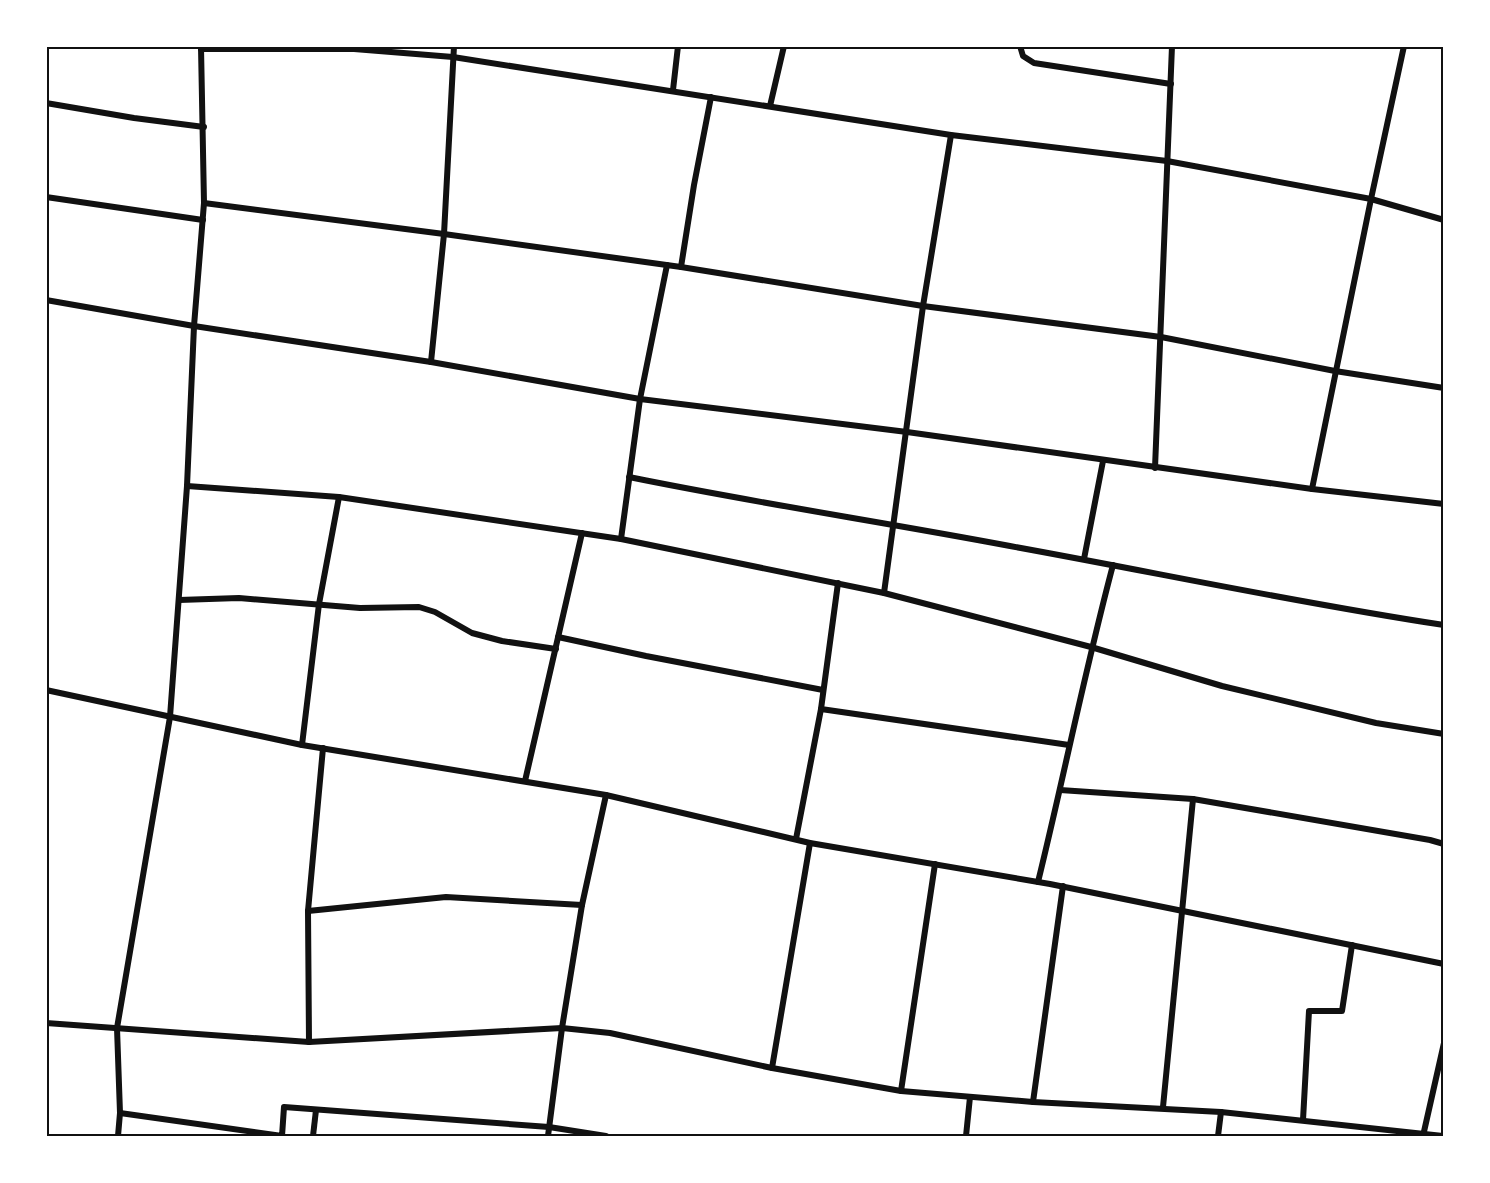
<svg xmlns="http://www.w3.org/2000/svg" width="1490" height="1183" viewBox="0 0 1490 1183" font-family="Jost,sans-serif">
<style>
.lines{fill:none;stroke-linecap:round;stroke-linejoin:round}
.minor{stroke:#111;stroke-width:6}
.neatline{fill:none;stroke:#111;stroke-width:2}
</style>
<rect width="100%" height="100%" fill="#fff"/>
<g class="lines">
<g class="minor">
<path d="M1020 46 1023 56 1034 63 1171 84"/>
<path d="M201 49H354L453 57 951 135 1167 161 1371 199 1444 220"/>
<path d="M673 90 678 46"/>
<path d="M46 103 134 118 204 127"/>
<path d="M770 106 784 46"/>
<path d="M46 197 203 220"/>
<path d="M204 203 444 234 681 267 923 306 1161 337 1335 371 1444 388"/>
<path d="M681 267 694 185 711 97"/>
<path d="M46 300 194 326 431 362 640 399 907 432 1312 489 1444 504"/>
<path d="M431 362 444 234 454 46"/>
<path d="M1155 468 1172 46"/>
<path d="M629 477C756 503 883 522 1010 546 1154 572 1298 603 1444 625"/>
<path d="M187 486 339 497 621 539 884 593 1091 647 1222 686 1376 723 1444 734"/>
<path d="M1312 489 1371 199 1404 46"/>
<path d="M621 539 640 399 667 265"/>
<path d="M1084 559 1103 461"/>
<path d="M838 583 821 709 1069 745"/>
<path d="M884 593 923 306 951 135"/>
<path d="M179 600 239 598 360 608 419 607 435 612 472 633 502 641 556 649"/>
<path d="M558 637 646 656 823 690"/>
<path d="M46 690 302 745 606 795 810 843 1050 884 1444 964"/>
<path d="M302 745 319 604 339 497"/>
<path d="M525 781 582 533"/>
<path d="M1060 790 1193 799 1430 840 1444 844"/>
<path d="M796 839 821 709"/>
<path d="M1038 882C1064 776 1085 670 1113 565"/>
<path d="M308 911 446 897 582 905"/>
<path d="M46 1023 309 1042 562 1028 610 1033 772 1068 901 1091 1033 1102 1221 1112 1443 1136"/>
<path d="M309 1042 308 911 323 748"/>
<path d="M772 1068 810 843"/>
<path d="M901 1091 935 864"/>
<path d="M1033 1102 1063 886"/>
<path d="M1163 1107 1193 799"/>
<path d="M120 1113 282 1136 284 1107 549 1127 606 1136"/>
<path d="M1303 1120 1309 1011H1342L1352 945"/>
<path d="M118 1136 120 1113 117 1028 170 717 187 486 194 326 204 203 201 47"/>
<path d="M313 1136 316 1110"/>
<path d="M548 1136 562 1028 582 905 606 795"/>
<path d="M966 1136 970 1097"/>
<path d="M1218 1136 1221 1112"/>
<path d="M1423 1136 1444 1043"/>
</g>
</g>
<rect width="1490" height="1183" fill="none" stroke="#ffffff" stroke-width="96"/>
<rect x="48" y="48" width="1394" height="1087" class="neatline"/>
</svg>
